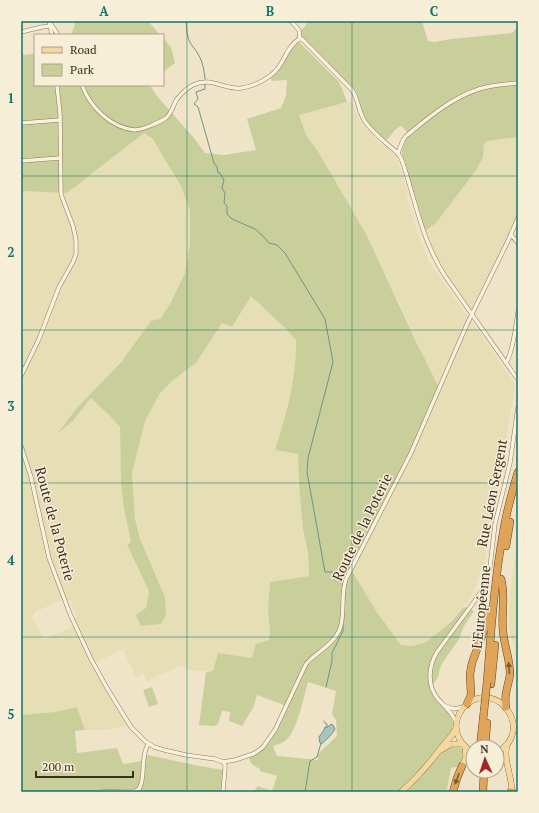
<svg xmlns="http://www.w3.org/2000/svg" width="539" height="813" viewBox="0 0 539 813" font-family="'PT Serif',serif">
<style>
.farmland{fill:#e6deb5;fill-rule:evenodd}
.green{fill:#c9cf9b;fill-rule:evenodd}
.water{fill:#a9c4bc;stroke:#6f938a}
.lines{fill:none;stroke-linecap:round;stroke-linejoin:round}
.stream{stroke:#6f938a;stroke-width:1}
.street-casing{stroke:#8d765c;stroke-width:4.5}
.primary-casing{stroke:#5b4430;stroke-width:6}
.highway-casing{stroke:#5b4430;stroke-width:8}
.street{stroke:#faf1dc;stroke-width:3.5}
.primary{stroke:#f3d9a0;stroke-width:5.5}
.highway{stroke:#e0a458;stroke-width:7}
.highway-bridge-casing{stroke:#5b4430;stroke-width:8;stroke-linecap:butt}
.highway-bridge{stroke:#e0a458;stroke-width:7}
.oneway{fill:#7e5d36}
.grid{fill:none;stroke:#0f766e;stroke-width:1;stroke-opacity:0.55}
.labels{text-anchor:middle;stroke-width:3;stroke-linejoin:round;paint-order:stroke}
.street-label{font-size:14px;fill:#3d2e20;stroke:#f7eed8}
.neatline{fill:none;stroke:#0f766e;stroke-width:1.5}
.grid-label{font-size:13px;text-anchor:middle;font-weight:bold;fill:#0f766e}
</style>
<rect width="100%" height="100%" fill="#f0e4c8"/>
<g class="farmland">
<path d="M351 101 360 121 366 128 377 140 394 154 398 160 408 192 407 198 415 225 428 260 438 275 468 317V322L471 320 515 384 502 465 488 532 485 563 483 574 479 576 476 585 470 599 452 620 426 642 412 646 401 645 376 611 352 571 422 352 367 236 347 201 317 150 306 135 298 115Z"/>
<path d="M144 133 153 139 164 158 181 186 190 211V244L185 273 170 304 160 319 76 409 60 432 72 422 91 398 109 415 120 427 121 483 124 509 131 542 127 546 149 591 146 608 165 597 140 539 135 519 132 473 145 421 160 393 172 381 196 363 222 323 232 327 251 295 286 329 296 340V364L291 389 282 430 275 449 298 454 299 484 303 529 308 553 309 576 270 582 268 609 270 633 269 641 252 658 218 653 213 671H193L181 666 175 668 147 681 144 673 136 677 127 659 124 649 92 664 111 699 127 726 106 730H85L77 707 55 712 21 715V191L67 192ZM64 599 66 605 70 599 77 616 73 621 75 626 44 639 32 618 35 612Z"/>
<path d="M518 137V213L504 246 472 309H470L446 275 432 249 425 231 436 223 477 169 483 157 484 144 487 141Z"/>
<path d="M518 531V665L509 629V602Z"/>
</g>
<g class="green">
<path d="M76 21H148L160 35H71Z"/>
<path d="M309 21H422L428 41 435 42 451 39 512 33 517 28 518 25V137L487 141 484 144 483 157 477 169 436 223 425 231 402 155V150L408 133 401 126 396 129 386 141 371 127 365 120 356 91 302 36 301 31Z"/>
<path d="M163 38 171 47 175 63 163 72Z"/>
<path d="M299 42 339 82 341 86 347 102 299 115 306 135 317 150 347 201 367 236 412 333 439 388 385 506 352 571 376 611 401 645 412 646 426 642 452 621 463 608 466 607 474 611 464 626 459 639 441 665 438 677 433 685 437 693 443 701 440 704C448 711 456 721 452 732 434 753 418 775 396 792H253L258 786 272 791 277 776 260 771V769C251 765 250 763 248 754 251 753 254 752 257 750 268 743 279 717 284 705L257 695 253 708 242 726 229 721 230 712 222 711 218 724 214 726 199 725 206 672 213 671 218 653 252 658 256 644 269 640 270 633 268 609 270 582 309 576 308 553 303 529 299 484 298 454 275 450C284 422 292 394 295 365 296 357 296 349 296 340L286 329 251 296 232 327 222 323 196 363 172 381 160 393 145 421 132 473 135 519 140 539 165 597 166 615 161 624 141 626 136 615 146 608 149 591 127 545 131 542 124 509 121 483 120 427 109 415 91 398 72 422 58 433 76 409 122 361 151 321 160 319 170 304 185 273 190 244V211L181 186 164 158 153 139 144 133 67 193 21 191V55L35 54V85H150L156 95 194 138 205 153 224 155 256 150 247 119 281 108 286 96 287 80 272 81 270 78C284 70 285 50 299 42ZM308 682 336 691 332 714 336 720 337 736 318 754V760L277 756 273 746C277 745 282 743 285 741 297 732 304 696 308 682Z"/>
<path d="M152 687 158 704 149 707 143 690Z"/>
<path d="M77 707 85 730 75 731 77 753 117 748 123 764 142 761 143 755H148L199 766 224 770 221 792H21V715L55 712Z"/>
<path d="M453 746H460C465 753 462 759 459 766L451 768 447 790 446 792H405L440 754 446 749Z"/>
</g>
<path class="water" d="M331 724 333 725 335 729C333 733 325 742 321 744L320 743 319 737 324 730 325 727H328Z"/>
<g class="lines">
<g class="stream">
<path d="M186 21C187 26 186 32 188 37 190 45 195 48 198 54 203 62 204 70 205 79"/>
<path d="M205 83V89L196 92 198 99 194 104 198 107 214 163 217 167 218 173H220L224 180 222 188 225 193 224 203 227 206V214L232 219 255 229 263 236 269 243 277 245 285 253 325 319 333 362 308 458 307 472 325 572H335L341 584"/>
<path d="M326 687 332 661V653L343 631V625"/>
<path d="M324 721 326 724H327V727"/>
<path d="M305 792 310 761 317 757 321 743"/>
</g>
<g class="street-casing">
<g id="street">
<path d="M49 21 52 35"/>
<path d="M291 21 299 30 300 39"/>
<path d="M51 24 58 35"/>
<path d="M21 32 42 27 50 26"/>
<path d="M82 85C90 107 111 128 135 130 142 130 160 122 166 118 172 113 173 105 177 99 181 94 187 88 193 85 209 77 220 87 235 88 243 89 251 86 258 83 266 79 273 75 278 68 285 59 288 46 299 39H302L352 90C359 100 358 113 366 123 372 131 380 138 388 145 393 149 398 152 401 158 405 168 408 180 411 190 420 221 427 248 445 276L516 377 518 379"/>
<path d="M21 123 60 120"/>
<path d="M398 153 403 140 406 136C428 118 451 98 479 89 491 85 505 84 518 83"/>
<path d="M21 161 60 158"/>
<path d="M511 235 513 237 518 243"/>
<path d="M506 363C513 352 516 326 518 312"/>
<path d="M21 376 39 339 59 287 73 262 76 254V240L73 226 62 197 61 193 60 114 57 85"/>
<path d="M21 446 31 477 49 558 70 614 91 659 107 688 131 727 145 741 154 747 164 750 186 755 215 759 223 762 235 760 253 754 258 751 263 747 275 730 306 664C316 652 332 646 339 631 346 617 340 596 346 579L411 453 468 322 507 243 518 218"/>
<path d="M446 706 454 709 463 707"/>
<path d="M456 722C452 712 445 707 438 699 427 686 428 667 437 652L471 606 483 589 487 578 490 567 495 524 510 463 518 407"/>
<path d="M223 762 225 765V768L223 792"/>
<path d="M100 792 135 791 139 789C146 779 140 758 148 744"/>
</g>
</g>
<g class="primary-casing">
<g id="primary">
<path d="M507 745C503 760 512 776 512 792"/>
<path d="M441 750 451 744H463"/>
<path d="M473 752C463 747 456 737 456 725 457 717 461 709 467 704 499 679 535 732 497 752"/>
<path d="M462 766 466 757 465 747"/>
<path d="M401 792C416 779 429 764 441 748 446 741 453 736 456 728"/>
</g>
</g>
<g class="highway-casing">
<g id="highway">
<path d="M506 546 510 522"/>
<path d="M501 579C506 596 501 614 503 631 504 645 510 659 510 674 509 685 503 695 506 707"/>
<path d="M487 682C491 633 494 582 503 534 506 513 512 492 518 472"/>
<path d="M491 684 495 645"/>
<path d="M467 704 471 695 470 674 472 663 485 627 489 610"/>
<path d="M480 747 484 711"/>
<path d="M485 747 487 723"/>
<path d="M453 792 457 778 462 766"/>
<path d="M483 792 484 771"/>
<path d="M511 792H512"/>
</g>
</g>
<use href="#street" class="street"/>
<use href="#primary" class="primary"/>
<use href="#highway" class="highway"/>
<g class="highway-bridge-casing">
<path id="highway-bridge" d="M484 711 487 682"/>
</g>
<use href="#highway-bridge" class="highway-bridge"/>
</g>
<defs><path id="oneway-solid" d="M-6-.8H1V-3.2L6.5 0L1 3.2V.8H-6Z"/></defs>
<g class="oneway">
<use href="#oneway-solid" transform="translate(509 668) rotate(-94)"/>
<use href="#oneway-solid" transform="translate(457 779) rotate(110)"/>
</g>
<path class="grid" d="M187 21V792M352 21V792M21 176H518M21 330H518M21 483H518M21 637H518"/>
<g class="labels">
<g class="street-label">
<text transform="translate(492 493) rotate(-79)" y="5">Rue Léon Sergent</text>
<text transform="translate(55 524) rotate(75)" y="5">Route de la Poterie</text>
<text transform="translate(362 527) rotate(-64)" y="5">Route de la Poterie</text>
<text transform="translate(481 607) rotate(-84)" y="5">L'Européenne</text>
</g>
</g>
<rect width="539" height="813" fill="none" stroke="#f7eed8" stroke-width="44"/>
<rect x="34" y="34" width="130" height="52" fill="#f7eed8" stroke="#ada18e"/>
<rect x="42" y="47" width="20" height="6" fill="#f3d9a0" stroke="#ada18e"/>
<text x="70" y="54" font-size="12" fill="#3d2e20">Road</text>
<rect x="42" y="64" width="20" height="12" fill="#c9cf9b" stroke="#ada18e"/>
<text x="70" y="74" font-size="12" fill="#3d2e20">Park</text>
<g transform="translate(485 759) rotate(357)"><circle r="19" fill="#f7eed8" stroke="#ada18e"/>
<path d="M0-3L7 15L0 10L-7 15Z" fill="#9e2a2b"/>
<text y="-6" font-size="11" font-weight="bold" text-anchor="middle" fill="#3d2e20">N</text>
</g>
<path d="M36 771v6h97v-6" fill="none" stroke="#3d2e20" stroke-width="2"/>
<text x="42" y="771" font-size="12" fill="#3d2e20" stroke="#f7eed8" stroke-width="3" paint-order="stroke">200 m</text>
<rect x="22" y="22" width="495" height="769" class="neatline"/>
<g class="grid-label">
<text x="104" y="16">A</text>
<text x="270" y="16">B</text>
<text x="434" y="16">C</text>
<text x="11" y="103">1</text>
<text x="11" y="257">2</text>
<text x="11" y="411">3</text>
<text x="11" y="565">4</text>
<text x="11" y="719">5</text>
</g>
</svg>
